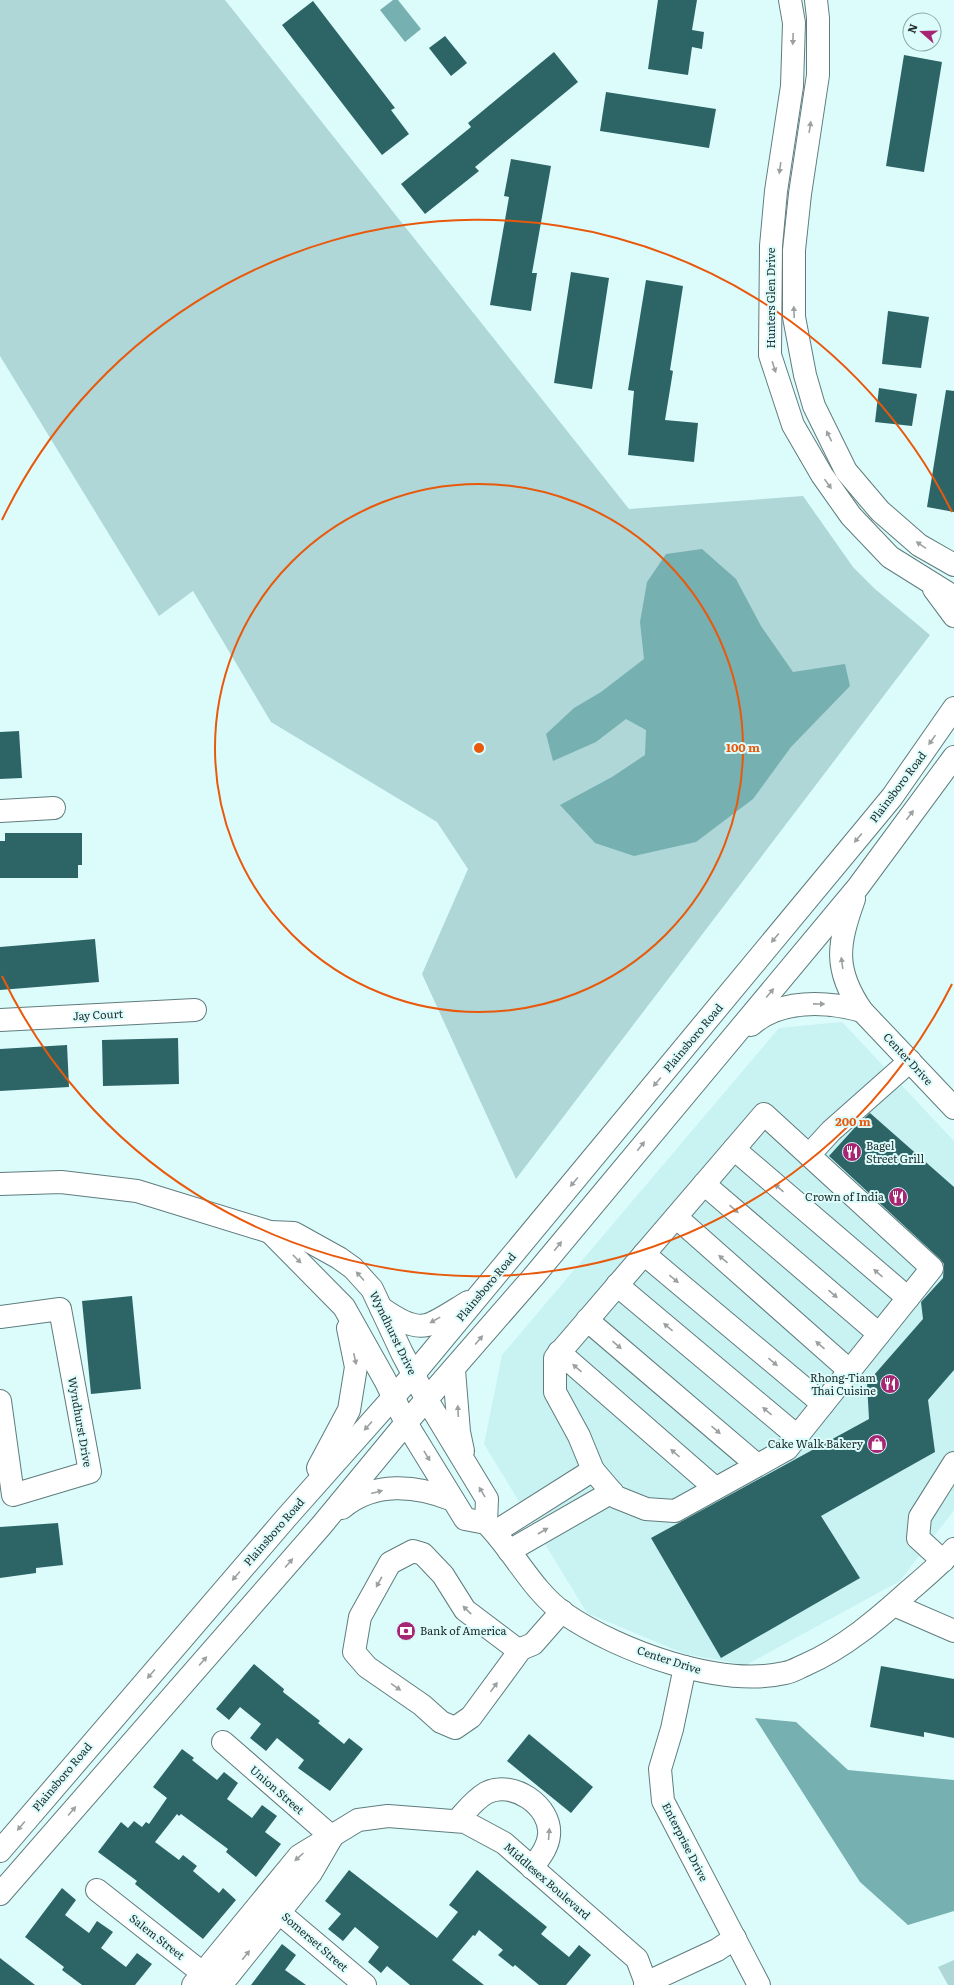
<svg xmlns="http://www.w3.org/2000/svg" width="954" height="1985" viewBox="0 0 954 1985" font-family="Literata,serif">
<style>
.built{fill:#c9f2f3}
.green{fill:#afd7d8}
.water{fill:#77b0b1}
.building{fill:#2d6567}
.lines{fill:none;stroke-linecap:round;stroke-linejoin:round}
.minor-casing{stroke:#607c7d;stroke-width:24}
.minor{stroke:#fff;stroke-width:22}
.oneway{fill:#9ba0a0}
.ring{fill:none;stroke:#e8590c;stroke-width:2}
.labels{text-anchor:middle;stroke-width:4;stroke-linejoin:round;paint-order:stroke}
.street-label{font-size:11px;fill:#212d2d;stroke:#dcfcfc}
.poi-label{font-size:11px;fill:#212d2d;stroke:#dcfcfc;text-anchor:end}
.centre{fill:#e8590c;stroke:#dcfcfc;stroke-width:2}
.ring-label{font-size:12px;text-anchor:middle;font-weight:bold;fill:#e8590c;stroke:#dcfcfc;stroke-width:4;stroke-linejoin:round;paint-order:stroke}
</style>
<rect width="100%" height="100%" fill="#dcfcfc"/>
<path class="built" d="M842 1022 954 1141V1510L900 1581 746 1665 685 1654 587 1613 484 1444 502 1355 779 1028Z"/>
<g class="green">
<path d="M0 0H225L629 509 803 496 853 567 875 589 930 635 516 1179 422 974 468 869 437 822 271 722 193 591 159 616 0 356Z"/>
<path d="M954 1960V1985H948L938 1967Z"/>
</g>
<g class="water">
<path d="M393 0H398L421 29 405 42 380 10Z"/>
<path d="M702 549 736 579 761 626 793 672 845 664 850 686 791 747 753 799 696 842 634 856 595 843 560 805 612 777 645 755 646 730 626 719 596 742 553 761 546 734 574 708 601 692 644 659 640 622 647 582 666 554Z"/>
<path d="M755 1718 796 1722 848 1770 954 1780V1911L908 1925 860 1882Z"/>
</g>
<g class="building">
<path d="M658 0H697L692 30 704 32 702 49 692 47 688 75 648 69Z"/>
<path d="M313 1 395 108 391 110 409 134 382 155 282 25Z"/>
<path d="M445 36 467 63 451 76 429 48Z"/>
<path d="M554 52 578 82 475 167 479 171 425 214 401 184 471 127 468 123Z"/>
<path d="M904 55 942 62 924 172 886 166Z"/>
<path d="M606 92 716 109 709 148 600 131Z"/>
<path d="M511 159 551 166 532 273H537L531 311 490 305 509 197 504 196Z"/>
<path d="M571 272 609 278 592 389 554 383Z"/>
<path d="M646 280 683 286 670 370 673 371 665 420 698 423 694 462 628 455 634 391 628 390Z"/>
<path d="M888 311 929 317 921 368 882 364Z"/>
<path d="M879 388 917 394 912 426 875 422Z"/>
<path d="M946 390 954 391V512L927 507Z"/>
<path d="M19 731 22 778 0 779V732Z"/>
<path d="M5 833H82V865H78V878H0V841H5Z"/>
<path d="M95 939 99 982 0 990V947Z"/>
<path d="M178 1038 179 1084 103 1086 102 1040Z"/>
<path d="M67 1045 69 1087 0 1091V1049Z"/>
<path d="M870 1113 954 1187V1370L928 1400 935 1452 821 1516 860 1578 721 1658 651 1538 869 1419 867 1383 923 1319 921 1302 943 1278 944 1264 940 1259 829 1156 858 1124Z"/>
<path d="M132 1296 141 1389 91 1394 82 1301Z"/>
<path d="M58 1523 63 1565 36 1568V1573L0 1578V1527Z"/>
<path d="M254 1664 284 1689 283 1692 320 1721 318 1723 344 1744 349 1738 363 1749 330 1791 298 1768 304 1760 277 1738 266 1751 250 1738 261 1724 240 1707 229 1720 216 1709Z"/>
<path d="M881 1666 954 1679V1738L924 1732V1737L870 1727Z"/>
<path d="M529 1734 593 1787 571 1813 507 1761Z"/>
<path d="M182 1749 194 1758 192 1760 217 1780 224 1772 238 1783 227 1799 252 1818 262 1805 277 1816 265 1832 281 1844 256 1877 226 1852 228 1849 181 1814 179 1816 177 1814 155 1842 179 1860 183 1855 197 1866 193 1871 219 1893 223 1888 236 1900 203 1939 135 1884 137 1881 98 1852 121 1822 128 1828 134 1821 142 1827 146 1822 149 1824 167 1798 153 1787Z"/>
<path d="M349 1870 437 1938 458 1912 449 1905 477 1870 547 1927 541 1934 569 1957 579 1945 591 1955 566 1985H539L515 1965 513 1967 498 1955 503 1950 479 1930 475 1936 473 1935 452 1960 484 1985H410L387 1966 381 1973 368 1962 379 1947 355 1927 343 1941 328 1929 341 1914 325 1901Z"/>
<path d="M62 1888 76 1900 65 1915 89 1933 97 1921 113 1932 101 1948 126 1967 137 1953 152 1964 135 1985H82L62 1970 64 1967 25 1937Z"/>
<path d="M282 1944 296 1955 285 1970 306 1985H251Z"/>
<path d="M0 1958 35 1985H0Z"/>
</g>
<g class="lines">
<g class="minor-casing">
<g id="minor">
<path d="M790 0 794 23 792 86 776 191 771 246 770 355 793 425 822 475 851 516 890 557 954 597"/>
<path d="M816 0 818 18V75L800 194 794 250V317L805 375 814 406 846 471 880 511 919 545 954 565"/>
<path d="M934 589 954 616"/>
<path d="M0 811 54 808"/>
<path d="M854 899C838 944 833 969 862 1011L954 1108"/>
<path d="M0 1020 195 1010"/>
<path d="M751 1025C780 999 826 1001 862 1011"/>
<path d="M764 1114 932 1268 787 1449 675 1511 646 1509 616 1497 593 1470 579 1436 555 1392V1358Z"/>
<path d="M734 1149 908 1298"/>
<path d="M809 1155 831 1131 910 1061"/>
<path d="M0 1184 61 1182 137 1191 270 1232 294 1233 339 1258 353 1268 372 1289 402 1353 427 1400 487 1499 486 1523"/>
<path d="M704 1184 879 1334"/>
<path d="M676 1217 850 1371"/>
<path d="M270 1232 344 1307 385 1380 406 1423 465 1519 486 1523C514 1551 532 1591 565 1614 619 1651 720 1688 785 1673 792 1672 798 1668 805 1665 844 1648 878 1619 910 1590 925 1577 941 1564 954 1549"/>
<path d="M644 1254 823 1404"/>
<path d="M617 1285 797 1436"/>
<path d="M381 1308C393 1316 411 1329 427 1325 439 1321 456 1309 468 1302"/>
<path d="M0 1317 60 1309 90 1472 13 1495 0 1401"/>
<path d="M587 1320 757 1465"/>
<path d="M559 1352 715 1488"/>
<path d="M454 1370 459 1432 463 1451"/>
<path d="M318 1468 349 1410 356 1367 348 1328"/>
<path d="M342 1508C374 1481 416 1485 453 1500"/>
<path d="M495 1532 593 1470"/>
<path d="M509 1551 612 1492"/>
<path d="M943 1561 918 1538 920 1517 954 1463"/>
<path d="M894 1605 954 1631"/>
<path d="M521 1649 514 1647 465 1610 443 1575 423 1554 413 1551 390 1563 360 1617 354 1652 367 1667 422 1705 441 1722 455 1728 471 1717 521 1649 533 1644 562 1611"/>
<path d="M685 1667 672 1729 660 1769 663 1801 759 1985"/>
<path d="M223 1742 332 1837"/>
<path d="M457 1821C466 1811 474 1800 486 1793 512 1779 552 1806 549 1835 548 1848 539 1858 532 1868"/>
<path d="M0 1851 286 1518 413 1375 873 820 892 797 954 708"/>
<path d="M97 1890 215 1983"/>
<path d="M0 1894 321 1526 406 1423 534 1276 858 887 954 757"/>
<path d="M269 1904 365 1985"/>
<path d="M193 1985 299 1856 358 1820 388 1816 465 1822 504 1843 637 1959 646 1983"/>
<path d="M221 1985 311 1873 332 1837"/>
<path d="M645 1985 646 1983 717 1950 735 1938"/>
</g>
</g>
<use href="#minor" class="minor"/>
</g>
<defs><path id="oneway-solid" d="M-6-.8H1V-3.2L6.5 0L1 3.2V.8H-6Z"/></defs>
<g class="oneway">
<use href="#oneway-solid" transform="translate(793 39) rotate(92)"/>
<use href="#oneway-solid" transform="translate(810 127) rotate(-81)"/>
<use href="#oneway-solid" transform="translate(780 168) rotate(98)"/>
<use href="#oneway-solid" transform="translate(794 312) rotate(-92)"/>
<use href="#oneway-solid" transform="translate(774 367) rotate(72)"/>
<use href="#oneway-solid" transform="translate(829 436) rotate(-116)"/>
<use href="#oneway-solid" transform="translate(828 484) rotate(54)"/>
<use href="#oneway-solid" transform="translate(921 545) rotate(-146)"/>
<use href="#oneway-solid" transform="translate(932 740) rotate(125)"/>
<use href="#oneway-solid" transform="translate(910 815) rotate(-53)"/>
<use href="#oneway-solid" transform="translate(858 838) rotate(130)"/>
<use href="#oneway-solid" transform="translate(775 938) rotate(130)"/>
<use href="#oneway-solid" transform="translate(842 963) rotate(-98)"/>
<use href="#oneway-solid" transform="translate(770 993) rotate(-50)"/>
<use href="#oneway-solid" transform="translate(819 1004) rotate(1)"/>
<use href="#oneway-solid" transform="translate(657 1082) rotate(130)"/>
<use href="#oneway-solid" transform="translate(641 1146) rotate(-51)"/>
<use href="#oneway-solid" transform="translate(574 1182) rotate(130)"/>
<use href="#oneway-solid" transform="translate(779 1188) rotate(-139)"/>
<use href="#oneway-solid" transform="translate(734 1209) rotate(41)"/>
<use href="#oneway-solid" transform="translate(558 1246) rotate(-51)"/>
<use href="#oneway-solid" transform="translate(297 1259) rotate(45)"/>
<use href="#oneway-solid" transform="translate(723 1259) rotate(-139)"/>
<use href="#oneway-solid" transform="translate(878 1273) rotate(-139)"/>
<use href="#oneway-solid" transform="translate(360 1276) rotate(-132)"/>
<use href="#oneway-solid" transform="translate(674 1279) rotate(40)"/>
<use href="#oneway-solid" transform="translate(833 1294) rotate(41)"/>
<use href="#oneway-solid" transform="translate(435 1320) rotate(151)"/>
<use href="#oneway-solid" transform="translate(668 1327) rotate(-140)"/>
<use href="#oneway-solid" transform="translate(479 1340) rotate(-50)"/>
<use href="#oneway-solid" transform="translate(617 1345) rotate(41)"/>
<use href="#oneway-solid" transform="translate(820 1345) rotate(-139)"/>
<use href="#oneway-solid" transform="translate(355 1359) rotate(78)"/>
<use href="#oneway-solid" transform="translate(773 1362) rotate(40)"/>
<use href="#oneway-solid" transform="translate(577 1368) rotate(-139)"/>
<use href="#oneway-solid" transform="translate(458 1411) rotate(-93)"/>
<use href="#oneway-solid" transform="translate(767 1411) rotate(-140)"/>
<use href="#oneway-solid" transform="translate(368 1426) rotate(132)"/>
<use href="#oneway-solid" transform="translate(716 1430) rotate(41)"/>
<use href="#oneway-solid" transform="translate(675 1453) rotate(-139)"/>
<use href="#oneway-solid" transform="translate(427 1456) rotate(59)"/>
<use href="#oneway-solid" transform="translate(377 1492) rotate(-15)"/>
<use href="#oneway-solid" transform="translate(482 1492) rotate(-121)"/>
<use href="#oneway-solid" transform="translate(543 1531) rotate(-30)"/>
<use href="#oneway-solid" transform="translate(289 1563) rotate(-49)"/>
<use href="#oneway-solid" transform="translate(236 1576) rotate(131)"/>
<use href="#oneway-solid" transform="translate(379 1582) rotate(119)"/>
<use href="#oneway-solid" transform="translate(467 1610) rotate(-136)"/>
<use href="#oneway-solid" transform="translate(203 1661) rotate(-49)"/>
<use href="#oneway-solid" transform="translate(151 1674) rotate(131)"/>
<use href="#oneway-solid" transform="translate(396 1687) rotate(35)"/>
<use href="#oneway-solid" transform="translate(494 1687) rotate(-54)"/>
<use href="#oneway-solid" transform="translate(72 1811) rotate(-49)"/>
<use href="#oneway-solid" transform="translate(21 1826) rotate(130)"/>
<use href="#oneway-solid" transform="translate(549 1834) rotate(-85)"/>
<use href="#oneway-solid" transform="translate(299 1857) rotate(138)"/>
<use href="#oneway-solid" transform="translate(246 1955) rotate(-51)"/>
</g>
<g class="ring">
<circle cx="479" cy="748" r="264"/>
<path d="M952 984A529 529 0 0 1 2 976M2 520A529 529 0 0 1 952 512"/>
</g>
<defs>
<g id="restaurant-disc" transform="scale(1)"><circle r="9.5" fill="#a72674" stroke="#dcfcfc"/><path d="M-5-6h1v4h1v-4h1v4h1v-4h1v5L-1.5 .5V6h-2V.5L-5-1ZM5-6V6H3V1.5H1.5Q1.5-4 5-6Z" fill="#fff"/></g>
<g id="shop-disc" transform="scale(1)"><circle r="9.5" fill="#a72674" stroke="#dcfcfc"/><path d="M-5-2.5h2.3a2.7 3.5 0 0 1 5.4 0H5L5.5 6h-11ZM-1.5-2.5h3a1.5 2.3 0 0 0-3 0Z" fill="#fff"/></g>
<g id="bank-disc" transform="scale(1)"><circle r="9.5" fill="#a72674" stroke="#dcfcfc"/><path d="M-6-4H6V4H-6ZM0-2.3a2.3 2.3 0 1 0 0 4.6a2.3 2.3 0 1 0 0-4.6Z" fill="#fff"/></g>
</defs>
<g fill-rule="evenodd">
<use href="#restaurant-disc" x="852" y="1152"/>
<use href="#restaurant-disc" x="898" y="1197"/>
<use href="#restaurant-disc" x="890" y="1384"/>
<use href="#shop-disc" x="877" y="1444"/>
<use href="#bank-disc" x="406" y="1631"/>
</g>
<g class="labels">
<g class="street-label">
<text transform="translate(771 298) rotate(-90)" y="4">Hunters Glen Drive</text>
<text transform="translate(898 787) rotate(-53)" y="4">Plainsboro Road</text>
<text transform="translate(98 1015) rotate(-3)" y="4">Jay Court</text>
<text transform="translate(693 1038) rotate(-50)" y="4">Plainsboro Road</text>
<text transform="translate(908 1059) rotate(47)" y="4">Center Drive</text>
<text transform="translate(486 1287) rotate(-50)" y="4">Plainsboro Road</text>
<text transform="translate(393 1333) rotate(64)" y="4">Wyndhurst Drive</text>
<text transform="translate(80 1422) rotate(80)" y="4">Wyndhurst Drive</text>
<text transform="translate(274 1532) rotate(-49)" y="4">Plainsboro Road</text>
<text transform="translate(669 1660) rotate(18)" y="4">Center Drive</text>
<text transform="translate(62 1777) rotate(-50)" y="4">Plainsboro Road</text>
<text transform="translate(277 1790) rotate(41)" y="4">Union Street</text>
<text transform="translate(685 1842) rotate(63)" y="4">Enterprise Drive</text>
<text transform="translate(547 1881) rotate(41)" y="4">Middlesex Boulevard</text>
<text transform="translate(157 1937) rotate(38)" y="4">Salem Street</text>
<text transform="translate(315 1942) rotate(41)" y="4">Somerset Street</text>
</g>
<g class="poi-label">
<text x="866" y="1150" text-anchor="start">Bagel<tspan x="866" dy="13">Street Grill</tspan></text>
<text x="884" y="1201">Crown of India</text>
<text x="876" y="1382">Rhong-Tiam<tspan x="876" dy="13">Thai Cuisine</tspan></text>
<text x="863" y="1448">Cake Walk Bakery</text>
<text x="420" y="1635" text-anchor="start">Bank of America</text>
</g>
</g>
<circle cx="479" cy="748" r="6" class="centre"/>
<g class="ring-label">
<text x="743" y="752">100 m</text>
<text x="853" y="1126">200 m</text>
</g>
<g transform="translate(922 32) rotate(290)"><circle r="19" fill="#dcfcfc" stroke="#91a9a9"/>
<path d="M0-3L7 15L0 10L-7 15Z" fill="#a72674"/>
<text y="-6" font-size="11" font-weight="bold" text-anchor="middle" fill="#212d2d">N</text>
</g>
</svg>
